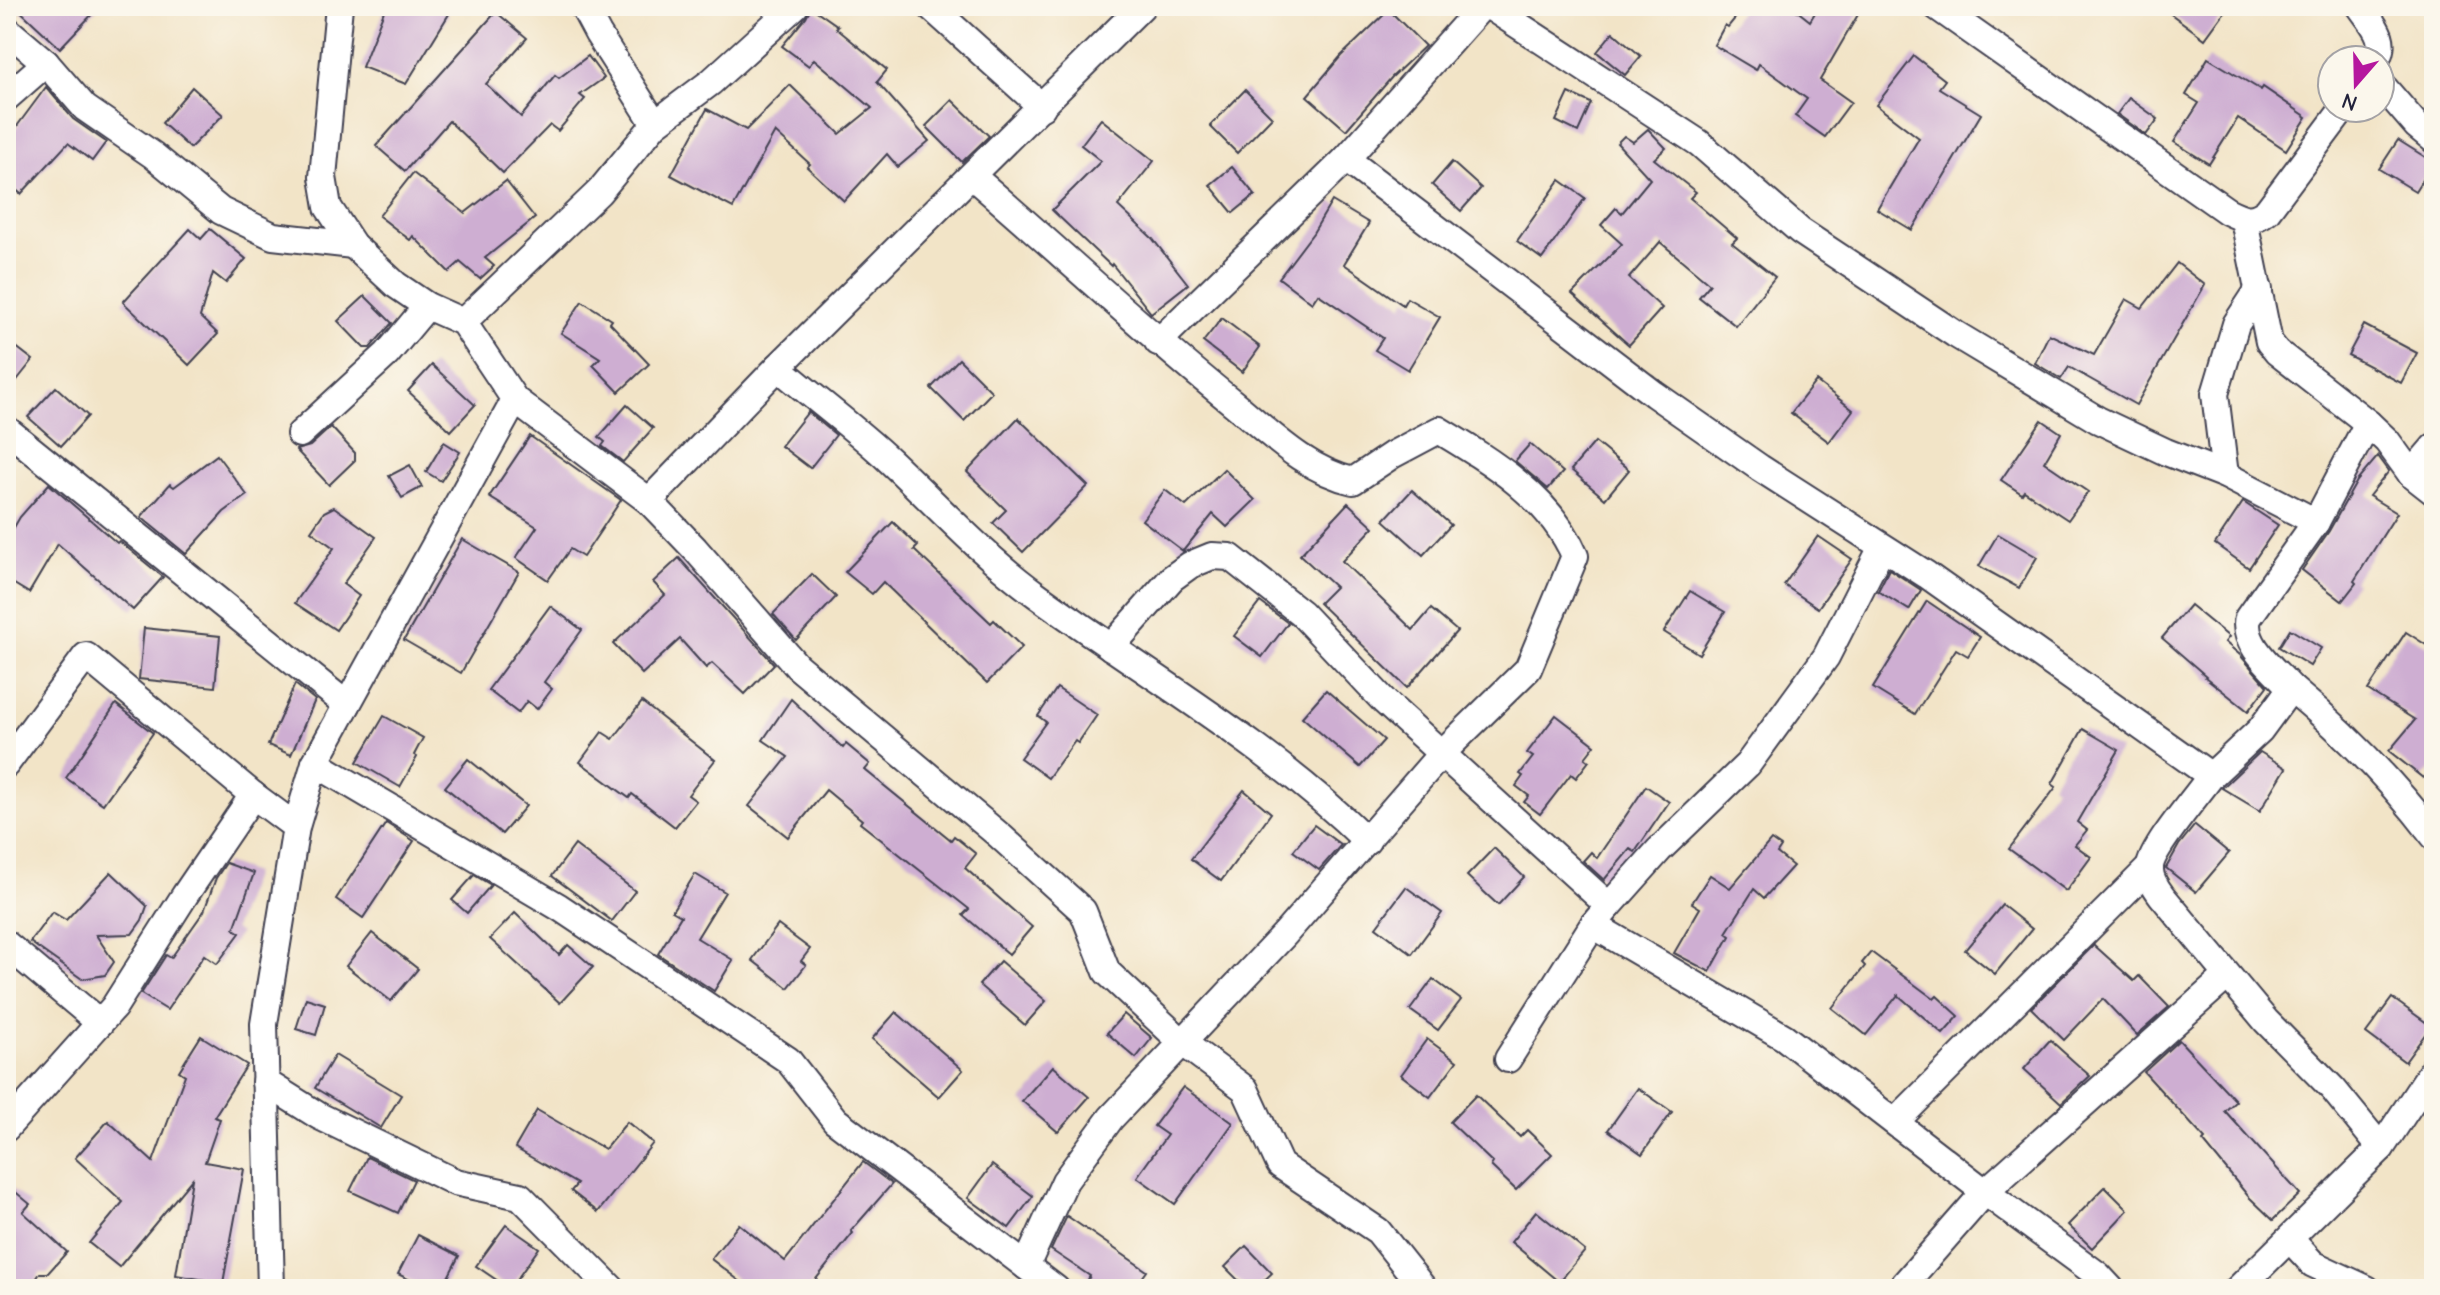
<svg xmlns="http://www.w3.org/2000/svg" width="2440" height="1295" viewBox="0 0 2440 1295" font-family="'Comic Neue',sans-serif">
<style>
.building{fill:#ceaed2}
.lines{fill:none;stroke-linecap:round;stroke-linejoin:round}
.street-casing{stroke:#413f50;stroke-width:30}
.street{stroke:#fff;stroke-width:26}
</style>
<rect width="100%" height="100%" fill="#fbf7ec"/>
<filter id="ink" filterUnits="userSpaceOnUse"><feTurbulence type="fractalNoise" baseFrequency=".0125" numOctaves="2"/><feDisplacementMap in="SourceGraphic" scale="16" xChannelSelector="R" yChannelSelector="G"/><feConvolveMatrix kernelMatrix="1 2 1 2 8 2 1 2 1" color-interpolation-filters="sRGB"/></filter>
<filter id="wash" filterUnits="userSpaceOnUse"><feTurbulence type="fractalNoise" baseFrequency=".006" numOctaves="4" result="noise"/><feDisplacementMap in="SourceGraphic" scale="32" xChannelSelector="R" yChannelSelector="G"/><feGaussianBlur stdDeviation="1.8" result="paint"/><feColorMatrix in="noise" values="0 0 0 0 0 0 0 0 0 0 0 0 0 0 0 0 0 1.4 0 .05"/><feComposite in="paint" operator="in"/></filter>
<g filter="url(#wash)">
<rect width="100%" height="100%" fill="#f2e4c7"/>
<g id="blocks">
<g class="building">
<path d="M15 6H100L60 48Z"/>
<path d="M386 6H435L449 14 406 84 362 67Z"/>
<path d="M1745 6H1791L1810 21 1819 6H1863L1820 80 1851 102 1825 137 1795 116 1807 99 1759 64 1756 70 1714 45 1725 25 1728 27Z"/>
<path d="M2160 6H2229L2205 39Z"/>
<path d="M811 7 838 26 836 28 887 70 877 82 929 141 898 167 887 154 844 201 807 167 810 164 775 132 733 208 671 175 707 109 746 130 790 85 840 134 872 108 814 59 809 66 782 46 806 17Z"/>
<path d="M1389 10 1425 46 1392 77 1346 130 1307 96 1341 56Z"/>
<path d="M496 12 527 38 486 84 521 117 555 75 559 78 588 56 604 78 580 95 585 99 558 131 550 125 503 173 449 121 405 171 376 146Z"/>
<path d="M1613 32 1641 56 1625 75 1597 52Z"/>
<path d="M1914 56 1945 80 1939 88 1981 114 1912 230 1877 209 1919 138 1876 105Z"/>
<path d="M2208 58 2261 90 2263 87 2307 117 2286 150 2238 118 2209 164 2174 142 2199 103 2186 95Z"/>
<path d="M46 87 73 119 106 142 92 161 68 143 21 194 6 181V141Z"/>
<path d="M192 87 223 115 190 148 162 123Z"/>
<path d="M1245 90 1272 117 1237 153 1210 126Z"/>
<path d="M1569 93 1591 103 1578 132 1556 121Z"/>
<path d="M2129 98 2158 119 2146 135 2117 114Z"/>
<path d="M952 100 989 136 962 162 926 126Z"/>
<path d="M1101 119 1154 161 1118 206 1152 238 1188 284 1151 313 1112 264 1111 266 1052 210 1101 161 1081 145Z"/>
<path d="M1648 129 1666 148 1654 159 1696 192 1690 198 1737 238 1732 243 1775 277 1736 326 1699 297 1710 284 1660 242 1629 278 1662 308 1629 345 1572 294 1622 244 1601 225 1616 208 1622 213 1650 179 1617 143 1624 136 1633 142Z"/>
<path d="M2398 140 2433 162 2415 191 2379 169Z"/>
<path d="M1452 162 1481 188 1461 211 1432 185Z"/>
<path d="M1232 167 1255 195 1233 213 1210 185Z"/>
<path d="M413 173 465 213 506 181 535 218 485 258 494 266 480 279 460 262 449 272 413 236 410 240 379 216Z"/>
<path d="M1560 180 1585 198 1542 259 1517 241Z"/>
<path d="M1332 201 1369 223 1344 264 1403 305 1407 298 1440 317 1408 370 1375 350 1383 338 1318 294 1312 303 1279 278 1313 233Z"/>
<path d="M190 229 201 239 210 229 246 259 226 283 213 273 200 317 218 334 189 365 123 302Z"/>
<path d="M2177 263 2205 285 2136 405 2069 367 2061 379 2035 363 2049 334 2094 355 2126 299 2142 308Z"/>
<path d="M365 296 392 323 370 348H364L338 321Z"/>
<path d="M582 301 612 320 610 323 649 364 619 392 593 365 600 358 561 333Z"/>
<path d="M1222 318 1260 347 1242 372 1203 342Z"/>
<path d="M2364 325 2417 353 2401 383 2348 355Z"/>
<path d="M6 339 33 360 6 394Z"/>
<path d="M959 359 992 392 964 421 931 388Z"/>
<path d="M432 365 475 405 451 431 408 391Z"/>
<path d="M1816 381 1853 410 1829 442 1791 413Z"/>
<path d="M56 387 88 416 61 446 28 417Z"/>
<path d="M627 405 653 428 623 462 602 446 605 442 599 437Z"/>
<path d="M808 412 836 435 810 468 781 446Z"/>
<path d="M1018 418 1088 486 1023 552 993 523 1006 510 967 472Z"/>
<path d="M2042 420 2061 433 2044 462 2088 492 2068 520 2024 491 2022 494 2001 480Z"/>
<path d="M331 427 355 453V460L329 485 296 450 310 446Z"/>
<path d="M530 436 621 500 583 557 570 549 548 580 516 558 537 527 489 497Z"/>
<path d="M444 442 460 452 441 481 426 472Z"/>
<path d="M1595 442 1629 470 1605 499 1571 470Z"/>
<path d="M1530 444 1563 472 1548 489 1515 461Z"/>
<path d="M217 455 247 495 224 512 186 554 141 517 170 484 174 487Z"/>
<path d="M2378 456 2389 471 2369 496 2397 513 2354 581 2356 583 2342 601 2302 570 2329 531 2357 481Z"/>
<path d="M410 465 422 487 402 498 389 476Z"/>
<path d="M1224 469 1255 500 1227 527 1213 514 1183 551 1142 520 1165 490 1186 506Z"/>
<path d="M49 484 117 543 119 541 163 577 133 610 58 544 29 593 6 579V541L20 517Z"/>
<path d="M1412 490 1451 525 1423 555 1384 520Z"/>
<path d="M2243 502 2278 525 2249 568 2215 544Z"/>
<path d="M1348 503 1374 527 1342 561 1413 630 1431 609 1457 631 1407 688 1319 603 1335 587 1300 555Z"/>
<path d="M334 507 376 537 343 584 359 596 336 630 295 603 334 548 311 531 324 512Z"/>
<path d="M893 522 918 546 914 550 991 623 994 620 1022 647 987 683 883 582 872 594 845 572Z"/>
<path d="M1998 534 2037 557 2019 588 1979 566Z"/>
<path d="M1818 536 1852 559 1818 608 1784 585Z"/>
<path d="M462 539 519 572 461 673 404 640Z"/>
<path d="M679 558 774 664 745 694 712 663 706 668 680 639 642 674 613 644 665 595 653 582Z"/>
<path d="M1889 569 1921 590 1909 610 1878 591Z"/>
<path d="M812 574 836 597 796 640 773 614Z"/>
<path d="M1690 591 1725 612 1699 654 1664 632Z"/>
<path d="M1927 601 1980 637 1968 656 1956 649 1915 714 1873 688Z"/>
<path d="M1260 602 1288 623 1262 657 1234 636Z"/>
<path d="M2190 605 2229 637 2225 642 2240 655 2267 686 2248 711 2205 677 2206 676 2162 638Z"/>
<path d="M550 606 582 630 544 682 552 689 537 709 527 701 518 713 488 690Z"/>
<path d="M144 628 220 636 215 687 139 679Z"/>
<path d="M2290 629 2321 648 2310 666 2279 647Z"/>
<path d="M2406 632 2434 650V765L2423 778 2389 751 2415 720 2368 690Z"/>
<path d="M295 684 315 700 291 755 268 745Z"/>
<path d="M1057 688 1097 715 1078 743 1075 741 1048 778 1020 758 1046 722 1038 716Z"/>
<path d="M1326 690 1384 740 1360 767 1302 717Z"/>
<path d="M791 699 843 748 846 744 870 764 865 770 951 840 954 836 976 854 965 868 1032 927 1009 954 963 915 969 909 860 823 862 820 826 790 788 837 749 806 788 757 763 740Z"/>
<path d="M642 702 715 760 688 795 696 801 675 827 632 794 629 798 580 762 602 732 613 739Z"/>
<path d="M116 704 153 733 103 804 66 778Z"/>
<path d="M1556 715 1595 745 1585 758 1589 761 1576 778 1571 774 1540 814 1524 802 1529 796 1516 786 1523 776 1520 774 1533 757 1527 753Z"/>
<path d="M384 716 423 738 414 755 417 757 400 787 357 762Z"/>
<path d="M2083 729 2119 750 2077 822 2087 830 2075 845 2091 857 2066 891 2009 849 2056 787 2052 784Z"/>
<path d="M2260 752 2286 768 2260 811 2222 788Z"/>
<path d="M468 759 526 806 502 834 445 787Z"/>
<path d="M1646 786 1669 802 1635 852 1630 849 1604 880 1583 861 1591 852 1597 858Z"/>
<path d="M1244 790 1271 813 1221 881 1191 859Z"/>
<path d="M386 823 414 841 363 918 336 899Z"/>
<path d="M1314 825 1341 845 1319 870 1293 851Z"/>
<path d="M2195 825 2229 853 2196 892 2166 868 2179 845Z"/>
<path d="M1771 840 1781 847 1777 853 1793 866 1764 898 1754 889 1726 933 1730 936 1710 972 1674 953 1700 908 1692 903 1710 875 1730 888Z"/>
<path d="M575 845 635 891 612 921 552 876Z"/>
<path d="M1494 848 1524 877 1498 905 1467 876Z"/>
<path d="M226 863 254 873 234 929 240 933 217 964 204 955 167 1010 141 994 166 955 171 958 204 911 216 878Z"/>
<path d="M111 872 147 906 142 920 132 934 96 935 114 962 105 975 82 979 30 942 52 912 66 920Z"/>
<path d="M695 874 725 892 697 938 733 960 714 991 658 954 681 916 672 911Z"/>
<path d="M474 875 491 885 467 913 452 900Z"/>
<path d="M1406 887 1442 913 1412 954 1376 927Z"/>
<path d="M2002 905 2032 929 1995 974 1965 950Z"/>
<path d="M515 913 559 955 568 945 593 967 560 1003 490 939Z"/>
<path d="M778 925 810 949 801 961 806 965 788 988 752 960Z"/>
<path d="M372 933 418 969 391 1001 346 966Z"/>
<path d="M2094 945 2134 981 2139 976 2169 1007 2137 1035 2103 999 2064 1040 2031 1008Z"/>
<path d="M1871 952 1934 999 1937 996 1959 1016 1943 1034 1898 995 1866 1035 1832 1008 1865 966 1862 963Z"/>
<path d="M1000 961 1046 1001 1025 1025 979 985Z"/>
<path d="M1433 979 1461 1000 1438 1030 1410 1010Z"/>
<path d="M306 998 325 1004 316 1035 296 1029Z"/>
<path d="M2392 998 2431 1026 2405 1062 2366 1033Z"/>
<path d="M896 1012 963 1070 939 1097 872 1039Z"/>
<path d="M1124 1014 1152 1038 1136 1058 1107 1033Z"/>
<path d="M201 1036 247 1065 214 1117 220 1119 205 1162 244 1169 223 1283 176 1275 192 1179 119 1267 89 1243 123 1202 75 1158 108 1121 153 1162 185 1075 179 1071Z"/>
<path d="M1427 1039 1457 1061 1430 1097 1401 1075Z"/>
<path d="M2050 1040 2090 1076 2061 1103 2024 1069Z"/>
<path d="M2179 1040 2236 1101 2225 1111 2300 1194 2273 1220 2248 1196 2203 1141 2205 1139 2144 1072Z"/>
<path d="M335 1055 401 1095 381 1128 315 1088Z"/>
<path d="M1053 1066 1089 1097 1058 1132 1022 1101Z"/>
<path d="M1183 1087 1233 1123 1175 1204 1137 1177 1167 1135 1154 1126Z"/>
<path d="M1638 1088 1672 1112 1642 1154 1608 1130Z"/>
<path d="M1476 1095 1520 1137 1527 1130 1552 1154 1516 1190 1491 1166 1493 1163 1450 1122Z"/>
<path d="M537 1110 605 1149 627 1122 653 1143 598 1212 571 1191 577 1184 515 1148Z"/>
<path d="M367 1157 414 1180 398 1213 350 1191Z"/>
<path d="M863 1162 892 1184 851 1231 853 1233 808 1289H750L711 1259 739 1224 785 1261Z"/>
<path d="M992 1165 1033 1196 1009 1228 968 1198Z"/>
<path d="M6 1184 30 1204 23 1212 67 1252 48 1273H40L30 1289H6Z"/>
<path d="M2105 1187 2128 1210 2092 1248 2068 1225Z"/>
<path d="M1536 1211 1585 1251 1559 1282 1511 1242Z"/>
<path d="M1067 1216 1147 1271 1134 1289H1098L1087 1281 1090 1276 1051 1250Z"/>
<path d="M506 1225 539 1248 510 1289 476 1266Z"/>
<path d="M418 1235 459 1256 442 1289H428L398 1274Z"/>
<path d="M1246 1246 1272 1273 1255 1289H1247L1225 1267Z"/>
</g>
</g>
</g>
<g filter="url(#ink)">
<use href="#blocks" fill-opacity="0" stroke="#413f50" stroke-width="2"/>
<g class="lines">
<g class="street-casing">
<g id="street">
<path d="M339 6 323 177 328 207 353 245 396 285 427 306 463 322 515 400 649 501 695 549 797 666 1000 836 1083 911 1107 972 1182 1042 1245 1089 1280 1165 1378 1231 1424 1289"/>
<path d="M583 6 598 34 655 124"/>
<path d="M930 6 1042 107"/>
<path d="M1489 6 1699 143 1800 231 1955 334 2098 420 2166 452 2225 475 2316 522"/>
<path d="M1936 6 2227 211C2243 219 2252 223 2267 211L2344 108"/>
<path d="M2360 6C2372 24 2389 38 2376 60"/>
<path d="M6 29 46 63 85 108 153 155 221 211 273 236 353 245"/>
<path d="M2380 83 2417 126 2434 140"/>
<path d="M6 98 46 63"/>
<path d="M1346 159 1654 394 1760 468 1927 575 2211 776 2260 730 2291 688C2275 670 2241 644 2248 618L2316 522 2368 423"/>
<path d="M972 176C1060 251 1142 330 1232 402 1269 432 1305 470 1353 481L1392 455 1439 430C1492 462 1550 497 1575 556L1528 669 1442 753 1285 934 1111 1118 1065 1181 1026 1266"/>
<path d="M2244 220 2269 342 2277 352 2368 423 2387 441 2411 474"/>
<path d="M463 322 599 192 655 124 711 82 795 6"/>
<path d="M1158 342 1346 159 1482 6"/>
<path d="M778 367C815 399 855 428 890 461 938 506 983 556 1037 595 1148 676 1268 744 1367 841"/>
<path d="M6 429 347 705"/>
<path d="M300 434 387 354 427 306"/>
<path d="M2434 447 2411 474 2434 492"/>
<path d="M2225 475 2215 394 2236 324 2259 289"/>
<path d="M649 501 778 367 1142 6"/>
<path d="M1111 647 1172 578 1190 565 1212 556 1230 557 1301 613 1385 702 1609 906 1593 925 1508 1059"/>
<path d="M2291 688C2344 732 2392 781 2434 836"/>
<path d="M315 763 559 907 788 1060 835 1120 1056 1289"/>
<path d="M6 764 86 656 253 795 296 827"/>
<path d="M2211 776C2199 793 2151 849 2150 867 2149 878 2156 888 2162 896L2266 1021 2333 1089 2381 1148"/>
<path d="M1609 906 1659 850 1748 764 1826 657 1882 547"/>
<path d="M1593 925 1784 1037 1985 1192 1900 1289"/>
<path d="M6 944 100 1023"/>
<path d="M265 1082 319 1116 455 1182 520 1196 612 1289"/>
<path d="M1896 1121 2150 867"/>
<path d="M6 1128 114 1007 185 895 253 795"/>
<path d="M2290 1239 2313 1264 2367 1289"/>
<path d="M271 1289 264 1024 296 827 315 763 515 400"/>
<path d="M2111 1289 2098 1275 1985 1192 2227 976"/>
<path d="M2238 1289 2381 1148 2434 1068"/>
</g>
</g>
<use href="#street" class="street"/>
</g>
</g>
<rect width="2440" height="1295" fill="none" stroke="#fbf7ec" stroke-width="32"/>
<g transform="translate(2356 84) rotate(200)"><circle r="38" fill="#fbf7ec" stroke="#a4a2a5" stroke-width="2"/>
<path d="M0-6L14 30L0 20L-14 30Z" fill="#b5179e"/>
<text y="-12" font-size="22" font-weight="bold" text-anchor="middle" fill="#22223b">N</text>
</g>
</svg>
